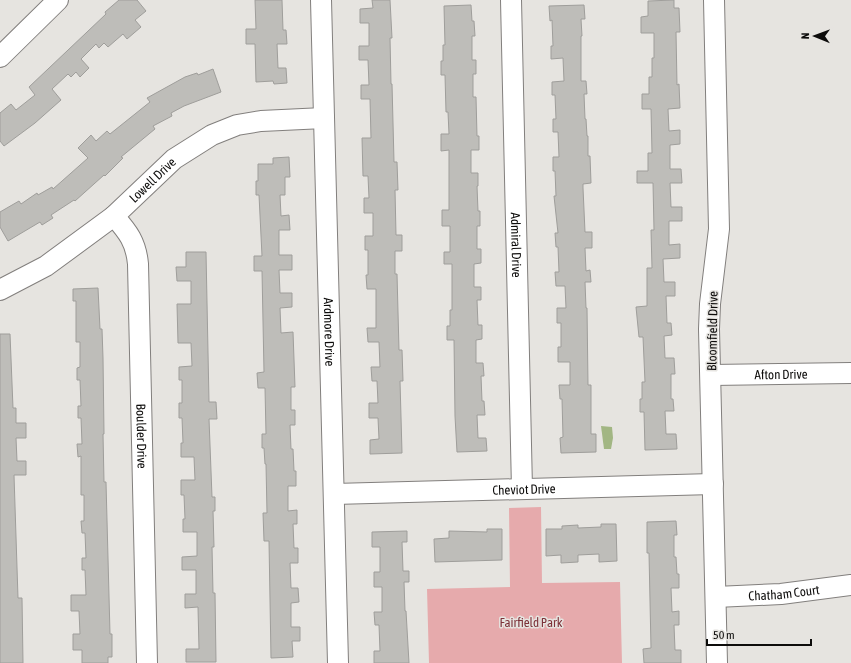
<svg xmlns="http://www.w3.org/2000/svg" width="851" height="663" viewBox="0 0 851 663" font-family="'Asap Condensed',sans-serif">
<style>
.green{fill:#e6aaac}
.water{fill:#a2b683}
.building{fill:#bebdb9;stroke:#9f9e9b}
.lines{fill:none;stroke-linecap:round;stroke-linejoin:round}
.minor-casing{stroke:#827f7d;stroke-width:22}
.minor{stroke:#fff;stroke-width:20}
.labels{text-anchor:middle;stroke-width:3;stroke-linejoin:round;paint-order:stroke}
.street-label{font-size:13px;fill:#0d0c0b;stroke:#e6e4e0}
.park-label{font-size:13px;fill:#7d3239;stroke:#e6e4e0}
</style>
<rect width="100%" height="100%" fill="#e6e4e0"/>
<path class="green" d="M541 507 542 583 620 582 622 663H429L427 589 510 587 509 508Z"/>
<path class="water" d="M601 426 612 427 613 438 611 449H604Z"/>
<g class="building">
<path d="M119 0H137L146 11 135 20 141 27 127 39 123 34 108 47 104 43 99 48 96 44 81 59 89 68 80 77 76 72 71 77 68 74 52 89 61 100 35 123 4 146 0 141V113L11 104 16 110 35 95 29 87 106 14 105 12Z"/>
<path d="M255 0H282L283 30H286L287 44H277L278 68H286L287 83 274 84 273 81 256 82 255 44H246V29H256Z"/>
<path d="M372 0H390L392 38H390L391 84H392L394 162H397L398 190H395L396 235H402V251H395V274H397L399 350H402L403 381H400L402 453 370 454V440L379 439 378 418H369V403H378L377 381H372L371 367H380L379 342H368L367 328H376V289H367L366 275H368V250H365V236H373V213H364V198H369L368 176H363L362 138H371L370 99H361V85H369L368 60H359V46H369V23H360V9L373 8Z"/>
<path d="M674 0V8H679L680 32H676L677 85 679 84 680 108 668 109 669 131 680 130V144L670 145V169H681L682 183H670L671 207H682V221H669V245L680 244V258L663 259 664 282H675V296H666L667 323H671L672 335 664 336 665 358H674L675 374H671V399H673L674 411H665L666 434H676L677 449 645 450 644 412H640V399H642V382H645L643 337H639L636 307 647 306V268H652L651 230H654L653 183H637V171H648V153H652L651 109H642V94H649V77H652V58H654V33H641V17L648 16V1Z"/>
<path d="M471 5 472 21H474L475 36H472V60H476V74H473V97H476L477 136H479V150H471V173H478V186H477L478 211H480V226H477V249H481V263L474 264V287H481V300H477L478 325H482V339L476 340V363H483L484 376H481L482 401H484L485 415H477L478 438H486L487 451 457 452 455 416 454 340H447V326H450V310H452V264H444V252H450V226H442V210H449V150L441 151V134H449L448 112H446L445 75H441V61H443V45H445L444 6Z"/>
<path d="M584 5 585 19H581L582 36H581V81H586L587 94H584L585 119H586L587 136H588V156H590L591 183 583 184V188L585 232H592V248H585L586 271 590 270 591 282H585L586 308H587L588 385H591V434H596V452L561 453 560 438 563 437 562 399H560L559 385H570V362H558V347H561V323H557V308H566L565 286H556L555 272H559L558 247H556L555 233H558L554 196H556L555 171H553V157H559L558 132H553V119H556L555 95H552V82L564 81 563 58 551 59V46H553L552 20 550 21 549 6Z"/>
<path d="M213 69 221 92 184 106 171 113 172 116 153 126 155 129 121 157 123 158 105 176 104 175 75 201 74 200 51 215 53 218 42 225 40 222 8 241 0 227V212L19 201 21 204 37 193 38 195 52 187 53 189 88 158 78 148 91 135 96 141 107 131 110 134 150 102 147 98 185 77 197 73 198 75Z"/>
<path d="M289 157 290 177H285V195H280L281 216 289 215 290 230H279V255H292V270H279L280 293H292V307L280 308 281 333 293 332 295 387H291V410H295V425H290L291 449H293L294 471H296V486H288V511L297 510V524H293L294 548H298V563H290L291 588H298L299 602 291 603V627H300V641H292L293 657 271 658 269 541H264L263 513H267L266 464H265L264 448H262V434H266L265 388H258L257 373 264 372 262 271H254V256H262L259 195H256V181H258V164H273V158Z"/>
<path d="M186 252H206L209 402H216L217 419H209L212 497H215V511H213L214 547H212L213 593H215L216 662H186V649H199L198 607 185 608V594H196V570H182V557L197 556V532H183V519H185L184 495H181V480H195L194 457H181V443H183L182 418H179V403H182V380H179V367L192 366 191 343H178L177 304H191V281H177L176 267H186Z"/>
<path d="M98 288 100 329H102L103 358 104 434H103L104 482H106L110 634H112V657H108V663H82V650H73V634H80L79 611H71V595H86L85 570H82V558H86L85 533H82L81 521H84V495H81V456L78 457 77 444H82L81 418H78V406H81L80 380H77V368L80 367V342H76V301H73V289Z"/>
<path d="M0 334H10L13 408H16V423H26V438H16L17 461H26V475H14L18 598H22L23 663H0Z"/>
<path d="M676 521 677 535H674V557H676L677 574H679V588H671L672 612 679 611V625H674L675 650H681V663H644L643 649 651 648 649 553H647V522Z"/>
<path d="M601 524H616L617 561 599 562V554L578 555V562L561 563V555L546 556V529H562V526L578 525V528L601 527Z"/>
<path d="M487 529H502V560L435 562 434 539 449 538V531L487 532Z"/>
<path d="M407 531V542H402L403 571H409V582H404L405 611H406L409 663H374V651H380L379 625H375L374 612H382V587H374V572H380V547H372V532Z"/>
</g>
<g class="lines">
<g class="minor-casing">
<g id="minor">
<path id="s1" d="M321 0 338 663"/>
<path id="s2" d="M511 0 522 489"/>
<path d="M714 0 719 229 710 304 709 329 717 663"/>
<path d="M0 57 58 0"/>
<path id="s3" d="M114 216C128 232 136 242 138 264L147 663"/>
<path id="s4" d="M0 290 46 266 114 216 174 159 212 135 237 125 261 121 324 118"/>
<path id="s5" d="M711 375 851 373"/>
<path id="s6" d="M334 494 713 484"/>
<path id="s7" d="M716 597 781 594 851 585"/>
</g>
</g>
<use href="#minor" class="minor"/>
</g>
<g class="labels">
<g class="street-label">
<text dy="5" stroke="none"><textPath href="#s4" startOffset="189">Lowell Drive</textPath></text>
<text dy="5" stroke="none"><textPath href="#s2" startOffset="245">Admiral Drive</textPath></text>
<text dy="5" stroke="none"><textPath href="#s1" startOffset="332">Ardmore Drive</textPath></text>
<text transform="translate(712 331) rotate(-89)" y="5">Bloomfield Drive</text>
<text dy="5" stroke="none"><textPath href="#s5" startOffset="70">Afton Drive</textPath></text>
<text dy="5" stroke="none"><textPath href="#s3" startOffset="227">Boulder Drive</textPath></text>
<text dy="5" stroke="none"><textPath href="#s6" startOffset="190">Cheviot Drive</textPath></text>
<text dy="5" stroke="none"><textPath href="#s7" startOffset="68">Chatham Court</textPath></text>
</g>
<g class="park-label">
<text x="531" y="627">Fairfield Park</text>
</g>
</g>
<g transform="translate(815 36) rotate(271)" stroke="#e6e4e0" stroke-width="3" paint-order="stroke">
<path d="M0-3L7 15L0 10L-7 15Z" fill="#0d0c0b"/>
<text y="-6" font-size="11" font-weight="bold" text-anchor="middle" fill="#0d0c0b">N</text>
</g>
<path d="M707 639v6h104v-6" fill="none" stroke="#0d0c0b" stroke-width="2"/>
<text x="713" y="639" font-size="12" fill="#0d0c0b" stroke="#e6e4e0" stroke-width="3" paint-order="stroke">50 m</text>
</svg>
